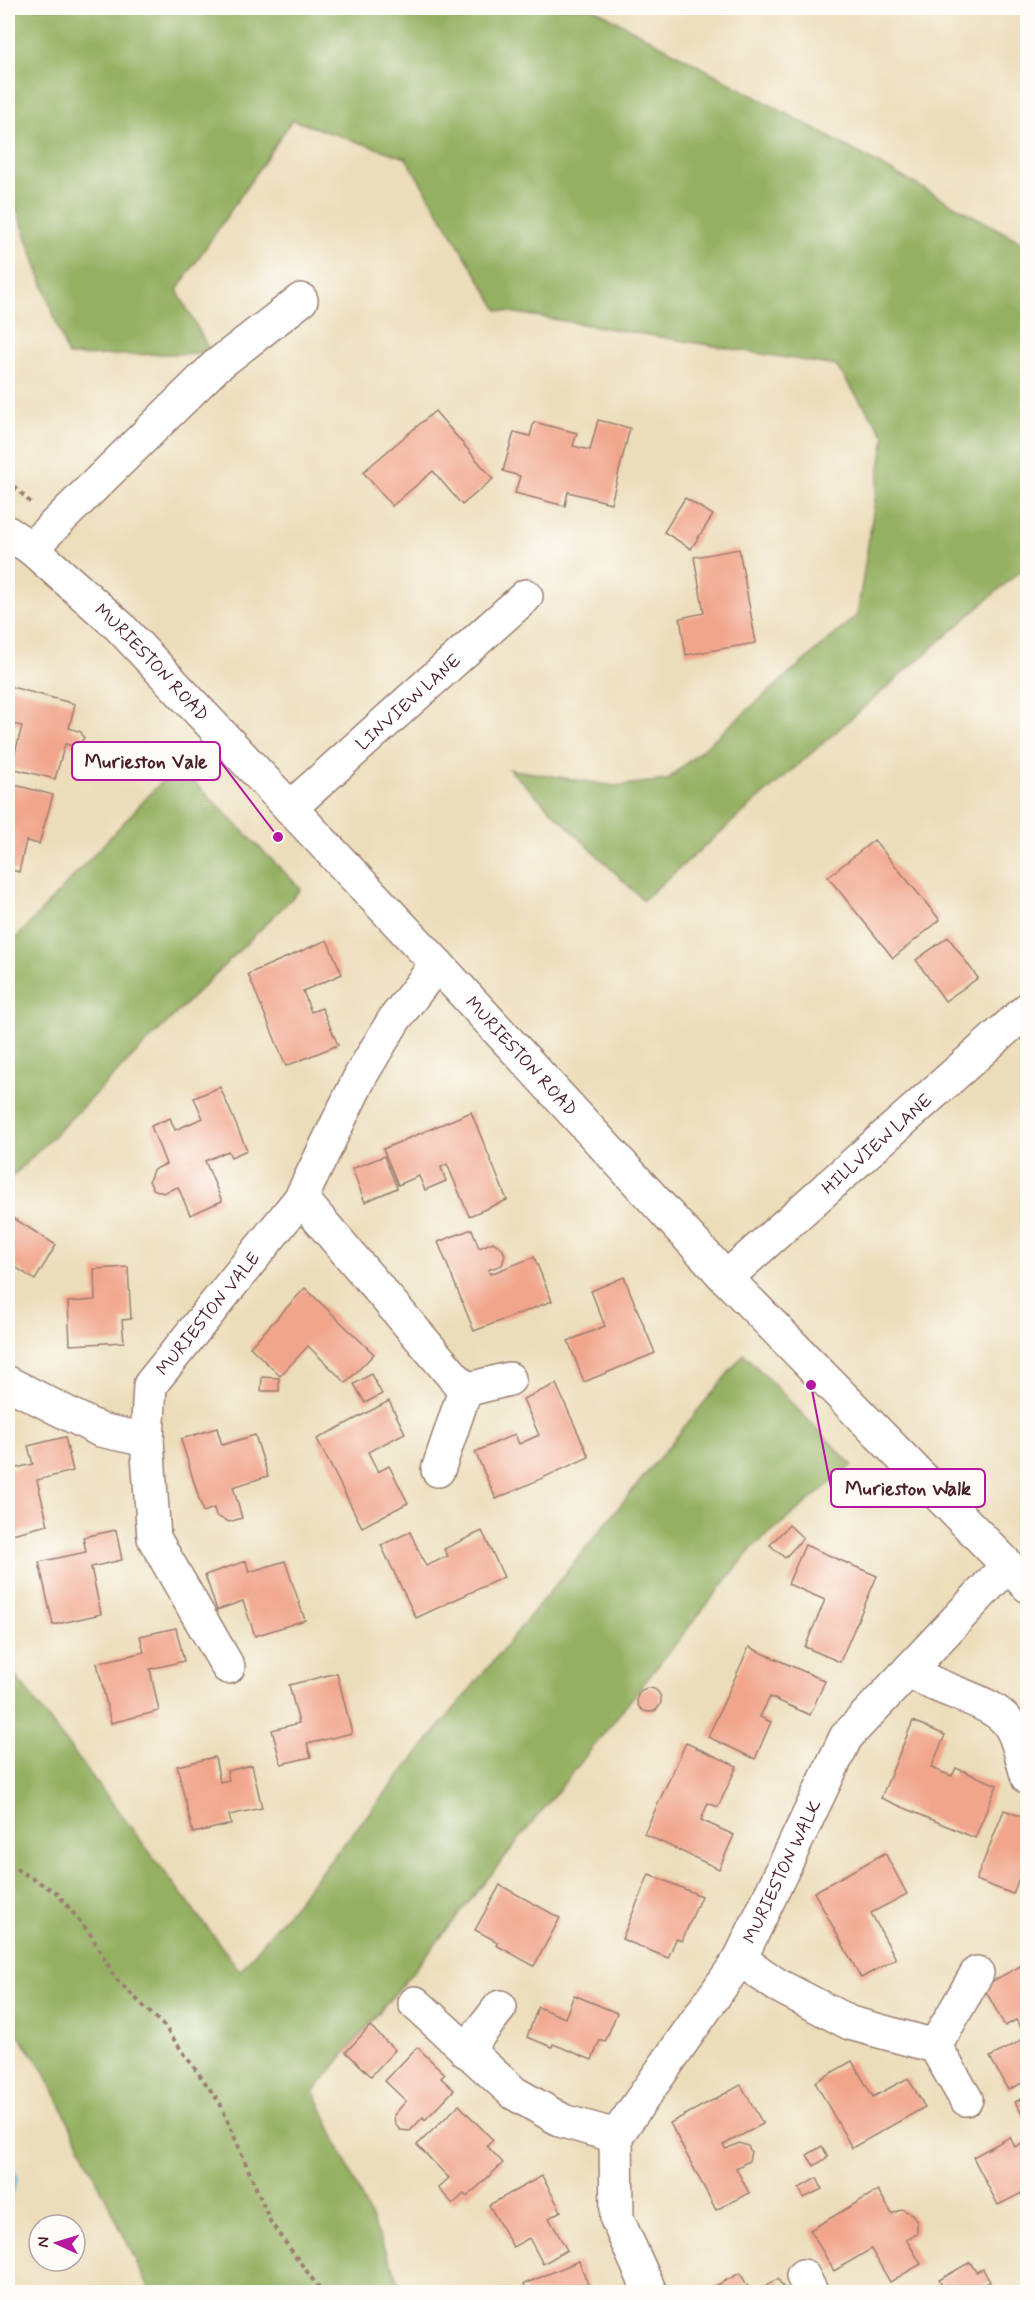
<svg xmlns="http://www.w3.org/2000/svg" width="1035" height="2300" viewBox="0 0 1035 2300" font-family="Mynerve,sans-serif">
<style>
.forest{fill:#94b062;stroke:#6f6846;stroke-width:1.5}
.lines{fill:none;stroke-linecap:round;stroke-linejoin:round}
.stream{stroke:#63b7df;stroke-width:10}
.building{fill:#f1a68c}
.minor-casing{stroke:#9b7e72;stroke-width:36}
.path{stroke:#9b7e72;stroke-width:4;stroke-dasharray:4.5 4.5;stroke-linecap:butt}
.minor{stroke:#fff;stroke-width:33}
.labels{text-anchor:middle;stroke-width:6;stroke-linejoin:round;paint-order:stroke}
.street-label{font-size:18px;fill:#4a1f2b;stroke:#fdfcf7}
.leader{fill:none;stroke:#b5179e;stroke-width:2}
.callout-dot{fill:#b5179e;stroke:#fdfcf7;stroke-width:2}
.callout{fill:#fdfcf7;stroke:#b5179e;stroke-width:2}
.callout-label{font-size:20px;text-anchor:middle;font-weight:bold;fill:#4a1f2b}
</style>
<rect width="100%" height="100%" fill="#fdfcf7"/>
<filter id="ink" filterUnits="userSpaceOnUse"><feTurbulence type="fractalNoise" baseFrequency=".0167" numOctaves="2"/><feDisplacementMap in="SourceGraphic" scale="12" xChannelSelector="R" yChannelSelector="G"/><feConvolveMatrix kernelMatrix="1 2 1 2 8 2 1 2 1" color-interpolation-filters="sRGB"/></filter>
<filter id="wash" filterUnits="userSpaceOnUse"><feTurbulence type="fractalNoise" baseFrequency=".008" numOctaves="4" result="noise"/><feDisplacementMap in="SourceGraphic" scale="24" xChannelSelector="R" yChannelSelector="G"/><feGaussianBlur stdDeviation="1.35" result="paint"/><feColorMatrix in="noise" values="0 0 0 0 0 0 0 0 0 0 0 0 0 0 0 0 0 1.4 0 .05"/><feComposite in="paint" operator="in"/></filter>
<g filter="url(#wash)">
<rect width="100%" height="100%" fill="#ecddba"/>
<g class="forest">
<path d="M8 8H593L1027 245V565L643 900 509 769 614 786 667 780 857 615 885 436 836 366 498 310 406 158 292 120 177 290 211 353 68 356 8 184Z"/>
<path d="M177 765 301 889 8 1181V947Z"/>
<path d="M744 1354 852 1465 753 1547 429 1952 314 2091 404 2292H151L43 2069 8 2021V1666L240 1971Z"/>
</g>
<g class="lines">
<path class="stream" d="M8 2169 13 2177 8 2192"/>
</g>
<g id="blocks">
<g class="building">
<path d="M435 411 493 479 462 505 433 471 392 506 363 472Z"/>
<path d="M598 420 630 428 611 503 568 492 565 506 515 493 520 476 503 471 514 432 530 436 534 422 577 433 573 446 590 450Z"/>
<path d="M685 498 713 515 691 549 664 532Z"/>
<path d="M739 549 756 643 686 655 680 618 704 613 694 557Z"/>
<path d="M8 686 75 704 69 728 81 732 84 738 77 747 65 744 55 779 11 768 22 726 8 723Z"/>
<path d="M1028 716V731H1027L1023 717Z"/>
<path d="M8 783 53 795 39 844 26 841 19 872 8 869Z"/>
<path d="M874 840 940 920 893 958 828 877Z"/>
<path d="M948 937 978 978 945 1001 916 960Z"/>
<path d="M327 940 342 974 303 991 311 1012 322 1008 338 1045 286 1066 248 974Z"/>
<path d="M220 1087 247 1150 231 1157 228 1151 205 1161 222 1201 190 1215 178 1187 163 1193 153 1189 149 1181 153 1170 166 1164 151 1126 170 1118 175 1130 203 1118 194 1098Z"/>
<path d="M471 1112 507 1200 469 1216 447 1164 441 1167 446 1181 425 1190 419 1176 398 1185 383 1149Z"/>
<path d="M384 1156 397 1188 365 1202 352 1169Z"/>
<path d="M10 1216 56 1245 35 1280 8 1262V1220Z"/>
<path d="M472 1229 479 1248 493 1242 502 1248 505 1255 502 1265 488 1270 490 1274 534 1257 552 1301 474 1331 438 1242Z"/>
<path d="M128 1267 131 1319 122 1320 124 1342 70 1345 68 1302 95 1300 94 1269Z"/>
<path d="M624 1277 655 1353 584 1382 568 1341 605 1326 591 1291Z"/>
<path d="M305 1288 374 1354 346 1383 308 1346 280 1376 250 1347Z"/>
<path d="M371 1374 382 1394 365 1403 354 1384Z"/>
<path d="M262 1377 279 1378V1391H261Z"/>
<path d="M556 1384 589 1457 496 1499 475 1452 515 1434 519 1444 539 1435 523 1399Z"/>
<path d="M389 1401 405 1433 368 1452 378 1472 389 1466 408 1503 362 1527 317 1439Z"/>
<path d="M217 1428 222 1445 255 1435 268 1476 233 1487 242 1518 229 1522 216 1516 214 1508 203 1512 181 1439Z"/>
<path d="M65 1437 73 1471 37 1480 48 1525 8 1535V1470L33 1464 28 1446Z"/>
<path d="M789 1525 803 1538 785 1558 770 1545Z"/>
<path d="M116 1530 122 1560 91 1567 101 1614 53 1625 39 1562 86 1552 83 1537Z"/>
<path d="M482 1531 504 1577 416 1618 381 1545 410 1532 426 1566 448 1556 444 1549Z"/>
<path d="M805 1545 877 1576 840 1662 805 1647 825 1600 788 1584Z"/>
<path d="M246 1561 249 1572 285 1561 305 1620 255 1636 243 1601 217 1610 205 1575Z"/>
<path d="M176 1628 184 1661 150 1669 159 1711 111 1723 97 1663 144 1652 140 1636Z"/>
<path d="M749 1647 825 1681 810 1715 770 1697 760 1717 771 1722 755 1759 708 1737Z"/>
<path d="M337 1673 352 1733 307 1744 311 1757 281 1764 272 1730 299 1723 289 1685Z"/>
<circle cx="649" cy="1700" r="12"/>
<path d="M913 1721 945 1735 931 1768 952 1776 956 1768 997 1785 975 1838 881 1798Z"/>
<path d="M686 1743 737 1766 718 1807 708 1803 701 1820 734 1835 719 1869 644 1834Z"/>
<path d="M215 1757 220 1782 229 1780 227 1771 252 1765 262 1808 229 1815 231 1824 193 1833 177 1766Z"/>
<path d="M1004 1810 1028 1819V1875L1021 1873 1013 1894 976 1880Z"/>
<path d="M885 1853 907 1894 871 1913 896 1959 861 1978 814 1892Z"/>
<path d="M649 1874 701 1896 682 1941 676 1939 668 1958 622 1939Z"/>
<path d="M500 1885 560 1918 534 1966 496 1945 498 1942 475 1930Z"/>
<path d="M1028 1962V2080L1008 2090 990 2057 1026 2038 1016 2020 1005 2026 983 1986Z"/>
<path d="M574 1995 617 2013 605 2042 600 2040 592 2060 553 2044 552 2047 527 2037 538 2007 565 2018Z"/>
<path d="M370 2026 395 2050 371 2076 346 2052Z"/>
<path d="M417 2047 445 2074 441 2078 454 2090 425 2120 423 2117 410 2131 400 2130 395 2124 394 2115 406 2101 385 2081Z"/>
<path d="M852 2061 873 2097 908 2078 925 2107 852 2148 815 2082Z"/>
<path d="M741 2085 763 2124 723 2145 726 2149 739 2143 748 2146 751 2152 749 2161 736 2168 749 2193 716 2210 670 2123Z"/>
<path d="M1028 2095V2124L1015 2102Z"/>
<path d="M459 2105 493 2140 487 2146 503 2163 467 2197 464 2194 453 2204 438 2188 449 2178 417 2145Z"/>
<path d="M1010 2137 1015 2147 1028 2140V2190L998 2205 973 2157Z"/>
<path d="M822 2146 828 2157 814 2166 807 2155Z"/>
<path d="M542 2176 561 2211 549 2218 567 2250 543 2264 529 2238 513 2247 489 2205Z"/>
<path d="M817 2178 822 2189 804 2198 799 2188Z"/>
<path d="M878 2190 892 2214 902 2209 912 2214 917 2222V2234L906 2239 921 2264 890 2282 871 2249 834 2271 810 2230Z"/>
<path d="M579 2261 591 2292H527L524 2284Z"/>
<path d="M970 2262 976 2272 983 2269 990 2282 983 2285 987 2292H946L939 2280Z"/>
<path d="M740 2273 751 2292H704Z"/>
<path d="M778 2279 786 2292H753Z"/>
</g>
</g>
</g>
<g filter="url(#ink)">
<use href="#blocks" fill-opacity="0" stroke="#9b7e72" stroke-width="1.5"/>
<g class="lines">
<g class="minor-casing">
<g id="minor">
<path id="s1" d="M8 533 31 548 119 626 437 964 726 1278 1028 1586"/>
<path d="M31 548 216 366 301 300"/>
<path id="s2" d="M290 808 526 596"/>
<path d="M437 964 394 1020 361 1075 301 1198 465 1390 509 1379"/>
<path id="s3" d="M726 1278 1028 1009"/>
<path d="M8 1383 100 1430 147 1440"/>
<path d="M438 1470 465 1390"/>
<path id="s4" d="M228 1667 154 1538 147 1440 150 1385 301 1198"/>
<path d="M910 1669C936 1693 997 1698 1012 1729 1020 1744 1023 1763 1028 1778"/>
<path d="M415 2003 514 2093 563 2121 616 2136"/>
<path d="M935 2046 977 1973"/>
<path d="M466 2051 500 2007"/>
<path id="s5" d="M966 2099 935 2046 850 2023 777 1985 740 1959 846 1737 1007 1566"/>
<path d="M803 2276 811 2292"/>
<path d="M650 2292 617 2219 616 2136 740 1959"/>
</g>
</g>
<g class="path">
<path d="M8 480 31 503"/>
<path d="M8 1864 57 1893 91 1935 115 1978 164 2026 220 2103 271 2223 322 2292"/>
<path d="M8 2288 27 2292"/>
</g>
<use href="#minor" class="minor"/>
</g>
</g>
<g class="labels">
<g class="street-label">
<text dy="6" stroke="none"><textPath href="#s1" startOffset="194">MURIESTON ROAD</textPath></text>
<text dy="6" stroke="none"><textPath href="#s2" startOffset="159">LINVIEW LANE</textPath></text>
<text dy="6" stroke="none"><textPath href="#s1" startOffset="734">MURIESTON ROAD</textPath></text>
<text dy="6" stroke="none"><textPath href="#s3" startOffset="202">HILLVIEW LANE</textPath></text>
<text dy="6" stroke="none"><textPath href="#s4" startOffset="394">MURIESTON VALE</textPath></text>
<text dy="6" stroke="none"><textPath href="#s5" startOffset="374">MURIESTON WALK</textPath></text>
</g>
</g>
<path class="leader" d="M278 837L220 761M811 1385L831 1488"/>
<g class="callout-dot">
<circle cx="278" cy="837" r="6"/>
<circle cx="811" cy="1385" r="6"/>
</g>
<g class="callout">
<rect x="72" y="742" width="148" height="38" rx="6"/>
<rect x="831" y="1469" width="154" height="38" rx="6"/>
</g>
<g class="callout-label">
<text x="146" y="768">Murieston Vale</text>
<text x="908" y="1495">Murieston Walk</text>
</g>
<rect width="1035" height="2300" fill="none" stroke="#fdfcf7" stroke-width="30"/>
<g transform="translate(57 2243) rotate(274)"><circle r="28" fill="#fdfcf7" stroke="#b5a4a5" stroke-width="1.5"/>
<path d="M0-4.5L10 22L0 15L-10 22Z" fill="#b5179e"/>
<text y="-9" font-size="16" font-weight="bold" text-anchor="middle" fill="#4a1f2b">N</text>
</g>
</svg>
